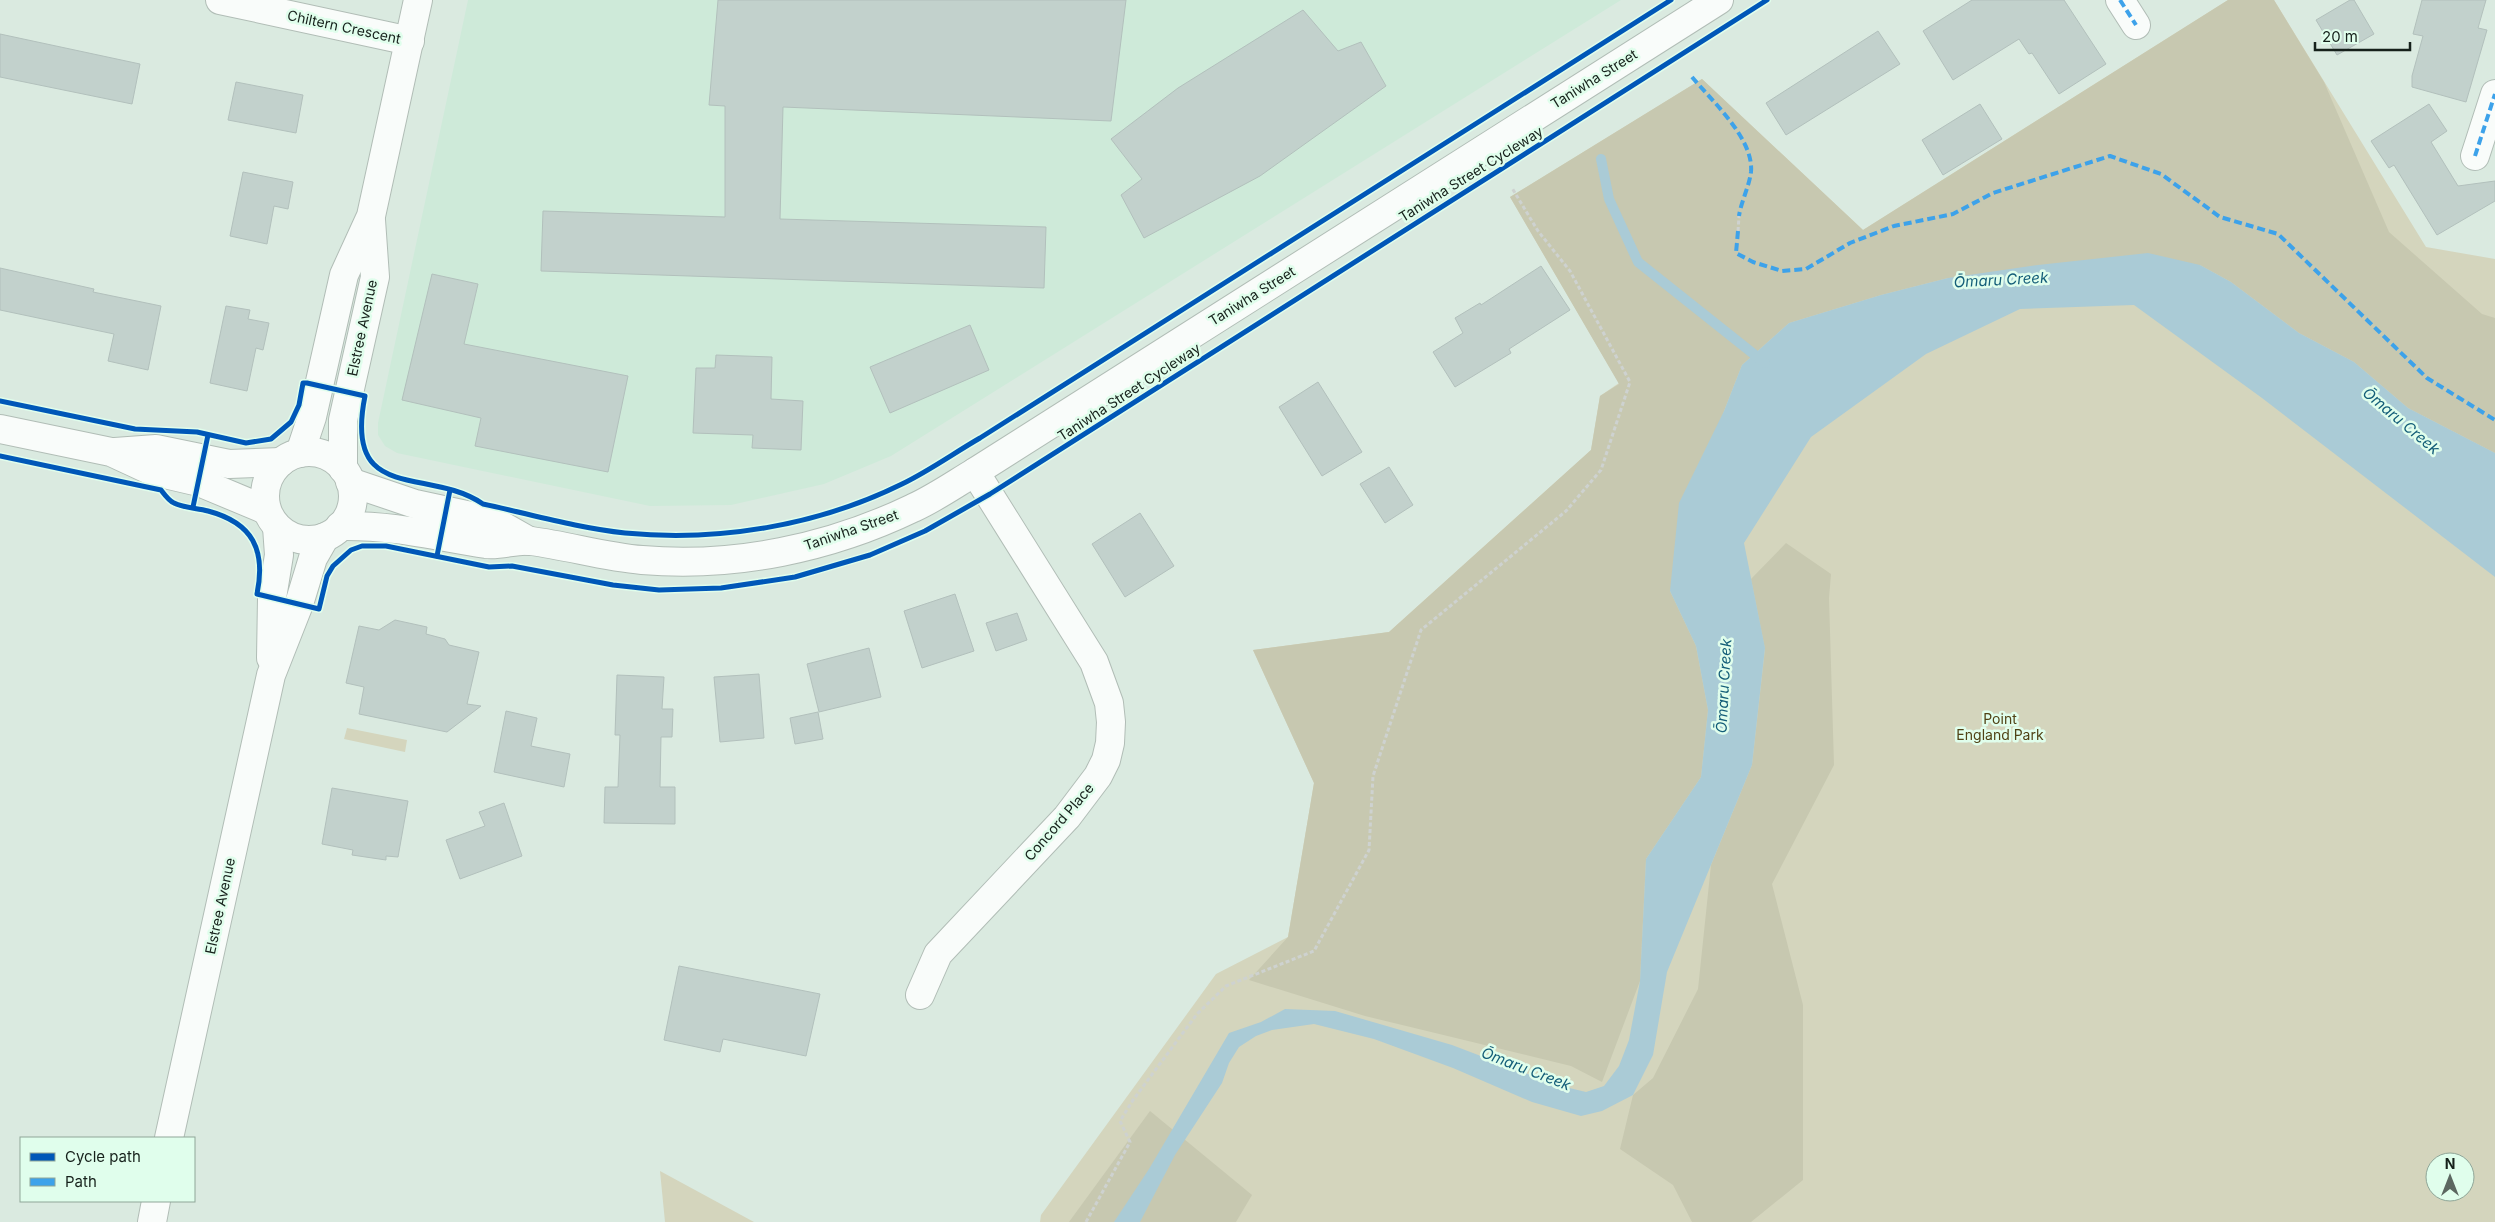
<svg xmlns="http://www.w3.org/2000/svg" width="2495" height="1222" viewBox="0 0 2495 1222" font-family="Inter,sans-serif">
<style>
.built{fill:#ceead9}
.green{fill:#d4d5bd;fill-rule:evenodd}
.forest{fill:#c7c8b0}
.water{fill:#aacbd6}
.lines{fill:none;stroke-linecap:round;stroke-linejoin:round}
.stream{stroke:#aacbd6;stroke-width:10}
.building{fill:#c2d1cc;stroke:#b2c0bc}
.minor-casing{stroke:#b1bdb6;stroke-width:30}
.major-casing{stroke:#b1bdb6;stroke-width:30}
.path{stroke:#ced2d0;stroke-width:3;stroke-dasharray:4 2.5;stroke-linecap:butt}
.minor{stroke:#f9fcfa;stroke-width:28}
.major{stroke:#f9fcfa;stroke-width:28}
.quiet{stroke:#3da2ea;stroke-width:4;stroke-dasharray:8 4;stroke-linecap:butt}
.cycleway-casing{stroke:#e0feec;stroke-width:8}
.cycleway{stroke:#0057b8;stroke-width:5}
.labels{text-anchor:middle;stroke-width:5;stroke-linejoin:round;paint-order:stroke}
.street-label{font-size:14px;fill:#16211b;stroke:#e0feec}
.park-label{font-size:14px;fill:#504215;stroke:#e0feec}
.water-label{font-size:15px;font-style:italic;fill:#135d78;stroke:#e0feec}
</style>
<rect width="100%" height="100%" fill="#daeae0"/>
<path class="built" d="M468 0H1621L891 456 824 484 731 505 650 506 397 453 385 446 378 435V423Z"/>
<g class="green">
<path d="M2228 0H2274L2426 247 2495 259V1222H1040L1041 1215 1216 974 1288 937 1314 783 1253 650 1389 632 1591 450 1600 396 1619 383 1510 197 1702 79 1863 230ZM2435 1162H2465V1192H2435Z"/>
<path d="M347 728 407 740 405 752 344 739Z"/>
<path d="M660 1171 754 1222H755H665Z"/>
</g>
<g class="forest">
<path d="M2228 0H2274L2324 82 2389 232 2482 314 2495 318V453L2408 408 2354 362 2299 333 2231 282 2200 265 1948 278 1881 295 1789 323 1742 365 1724 411 1670 591 1696 646 1708 710 1701 777 1646 859 1640 981 1602 1082 1571 1066 1365 1016 1249 980 1288 937 1314 783 1253 650 1389 632 1591 450 1600 396 1619 384 1510 197 1702 79 1863 230Z"/>
<path d="M1786 543 1831 574 1829 598 1834 765 1772 884 1803 1005V1180L1751 1222H1692L1673 1185 1620 1149 1633 1095 1653 1078 1698 989 1711 865 1752 765 1765 649 1751 579Z"/>
<path d="M1150 1111 1252 1195 1236 1222H1069Z"/>
</g>
<path class="water" d="M2148 253 2200 265 2231 282 2299 333 2354 362 2408 408 2495 453V577L2262 398 2134 305 2020 309 1926 354 1811 437 1744 543 1765 648 1752 765 1667 972 1653 1055 1633 1095 1602 1111 1581 1116 1532 1102 1453 1068 1374 1039 1314 1024 1272 1030 1256 1036 1239 1047 1229 1063 1222 1083 1175 1155 1140 1222H1114L1149 1169 1229 1033 1261 1022 1285 1009 1335 1011 1452 1045 1557 1085 1586 1092 1604 1086 1619 1066 1629 1040 1640 981 1646 859 1701 777 1708 710 1696 646 1670 591 1679 503 1724 411 1742 365 1789 323 1881 295 1948 278 2038 265Z"/>
<g class="lines">
<path class="stream" d="M1601 159 1609 199 1638 262 1765 363"/>
</g>
<g class="building">
<path d="M718 0H1126L1111 121 783 107 780 219 1046 227 1044 288 541 271 543 211 725 217V106L709 105Z"/>
<path d="M1972 0H2064L2106 64 2059 94 2032 53 2029 54 2019 39 1953 80 1923 31Z"/>
<path d="M2350 0H2354L2374 34 2337 55 2316 20Z"/>
<path d="M2422 0H2486L2478 28 2487 30 2466 102 2412 87V76L2423 36 2413 34Z"/>
<path d="M1303 10 1338 51 1361 42 1386 86 1260 176 1144 238 1121 195 1142 179 1111 139 1178 88Z"/>
<path d="M1878 31 1900 64 1786 135 1766 103Z"/>
<path d="M0 34 140 64 132 104 0 77Z"/>
<path d="M236 82 303 95 296 133 228 120Z"/>
<path d="M1980 104 2002 139 1943 175 1922 140Z"/>
<path d="M2429 104 2447 131 2431 142 2458 186 2495 181V201L2437 235 2394 165 2389 168 2371 141Z"/>
<path d="M243 172 293 182 288 209 274 206 267 244 230 236Z"/>
<path d="M1541 266 1570 310 1509 349 1511 353 1455 387 1433 352 1463 333 1455 318 1480 303 1481 305Z"/>
<path d="M0 268 94 289 93 292 161 306 148 370 108 361 114 334 0 310Z"/>
<path d="M432 274 478 284 464 344 628 376 608 472 475 446 481 418 402 400Z"/>
<path d="M226 306 250 310 248 319 269 323 263 350 256 348 247 391 210 383Z"/>
<path d="M970 325 989 370 890 413 870 367Z"/>
<path d="M716 355 772 357 771 399 803 401 801 450 752 448 753 435 693 433 696 368H715Z"/>
<path d="M1318 382 1362 452 1322 476 1279 407Z"/>
<path d="M1389 467 1413 505 1385 523 1360 484Z"/>
<path d="M1140 513 1174 566 1125 597 1092 544Z"/>
<path d="M955 594 974 651 922 668 904 611Z"/>
<path d="M1017 613 1027 640 996 651 986 623Z"/>
<path d="M395 620 427 627 426 634 445 639 449 645 479 652 467 704 481 706 447 732 359 714 364 687 346 683 359 626 379 630Z"/>
<path d="M869 648 881 697 819 712 807 664Z"/>
<path d="M759 674 764 738 720 742 714 677Z"/>
<path d="M617 675 664 677 662 709H673L672 737H661L660 787H675V824L604 823 605 787H618L620 735H615Z"/>
<path d="M506 711 537 718 531 746 570 754 564 787 494 772Z"/>
<path d="M818 712 823 739 795 744 790 718Z"/>
<path d="M332 788 408 801 398 857 386 856V860L352 855 353 850 322 844Z"/>
<path d="M504 803 522 856 460 879 446 840 485 826 479 812Z"/>
<path d="M679 966 820 994 806 1056 723 1039 720 1052 664 1040Z"/>
</g>
<g class="lines">
<g class="minor-casing">
<g id="minor">
<path d="M220 0 410 41"/>
<path d="M2120 0 2136 25"/>
<path d="M2475 156 2495 94"/>
<path d="M300 453 312 417 344 275 371 216 418 0"/>
<path d="M343 469V420L375 277 371 220"/>
<path d="M271 658 272 598 279 555 277 527"/>
<path d="M920 995 938 954 1067 817 1098 776 1106 760 1110 743 1111 722 1109 703 1094 662 975 472"/>
<path d="M169 1138 271 675 299 604 313 558 325 537"/>
<path d="M152 1222 156 1201"/>
</g>
</g>
<g class="major-casing">
<g id="major">
<path d="M0 429 111 452 152 471 199 482 266 510"/>
<path d="M115 452 156 449 229 464 281 462"/>
<circle cx="309" cy="496" r="44"/>
<path d="M350 482 415 504 494 521 529 541"/>
<path d="M340 526C393 525 435 536 486 544 501 546 516 539 531 541 569 546 605 557 642 560 735 568 830 548 913 508 935 498 955 484 975 472L1719 0"/>
</g>
</g>
<g class="path">
<path d="M1738 231 1739 216"/>
<path d="M1086 1222 1130 1142 1120 1121 1133 1100 1197 1014 1226 986 1314 951 1369 850 1373 776 1421 630 1566 511 1601 470 1630 382 1570 271 1538 231 1512 188"/>
</g>
<use href="#minor" class="minor"/>
<use href="#major" class="major"/>
<g class="quiet">
<path d="M2120 0 2136 25"/>
<path d="M1692 77C1713 102 1754 139 1751 172 1749 187 1741 202 1739 216"/>
<path d="M2475 156 2495 94"/>
<path d="M1738 231 1736 253 1753 262 1782 271 1806 269 1850 243 1894 226 1953 214 1993 193 2110 156 2161 174 2220 217 2278 234 2427 378 2495 420"/>
</g>
<g class="cycleway-casing">
<g id="cycleway">
<path d="M0 401 135 429 197 432 246 443 271 439 291 422 299 405 303 383H307L365 396C343 505 428 466 483 504 530 514 577 528 625 533 718 542 817 526 902 484 929 471 954 453 980 438L1671 0"/>
<path d="M0 456 161 490C164 494 169 501 174 503 184 508 197 508 208 511 253 523 266 550 257 594L319 609 327 576 333 566 351 550 362 546H386L489 567 512 566 613 585 659 590 721 588 795 577 870 555 925 531 990 494 1767 0"/>
<path d="M193 507 208 435"/>
<path d="M437 556 450 490"/>
</g>
</g>
<use href="#cycleway" class="cycleway"/>
</g>
<g class="labels">
<g class="street-label">
<text transform="translate(344 27) rotate(12)" y="5">Chiltern Crescent</text>
<text transform="translate(1594 79) rotate(-32)" y="5">Taniwha Street</text>
<text transform="translate(1471 174) rotate(-32)" y="5">Taniwha Street Cycleway</text>
<text transform="translate(1252 296) rotate(-32)" y="5">Taniwha Street</text>
<text transform="translate(362 328) rotate(-78)" y="5">Elstree Avenue</text>
<text transform="translate(1129 392) rotate(-33)" y="5">Taniwha Street Cycleway</text>
<text transform="translate(851 530) rotate(-19)" y="5">Taniwha Street</text>
<text transform="translate(1059 822) rotate(-49)" y="5">Concord Place</text>
<text transform="translate(220 906) rotate(-78)" y="5">Elstree Avenue</text>
</g>
<g class="park-label">
<text x="2000" y="724">Point<tspan x="2000" dy="16">England Park</tspan></text>
</g>
<g class="water-label">
<text transform="translate(2001 280) rotate(-3)" y="5">Ōmaru Creek</text>
<text transform="translate(2401 421) rotate(40)" y="5">Ōmaru Creek</text>
<text transform="translate(1724 686) rotate(-87)" y="5">Ōmaru Creek</text>
<text transform="translate(1526 1069) rotate(21)" y="5">Ōmaru Creek</text>
</g>
</g>
<rect x="20" y="1137" width="175" height="65" fill="#e0feec" stroke="#8fa698"/>
<rect x="30" y="1153" width="25" height="8" fill="#0057b8" stroke="#8fa698"/>
<text x="65" y="1162" font-size="15" fill="#16211b">Cycle path</text>
<rect x="30" y="1178" width="25" height="8" fill="#3da2ea" stroke="#8fa698"/>
<text x="65" y="1187" font-size="15" fill="#16211b">Path</text>
<g transform="translate(2450 1177)"><circle r="24" fill="#e0feec" stroke="#8fa698"/>
<path d="M0-4L9 19L0 12L-9 19Z" fill="#5b6760"/>
<text y="-8" font-size="14" font-weight="bold" text-anchor="middle" fill="#16211b">N</text>
</g>
<path d="M2315 42v8h95v-8" fill="none" stroke="#16211b" stroke-width="2.5"/>
<text x="2322" y="42" font-size="15" fill="#16211b" stroke="#e0feec" stroke-width="4" paint-order="stroke">20 m</text>
</svg>
